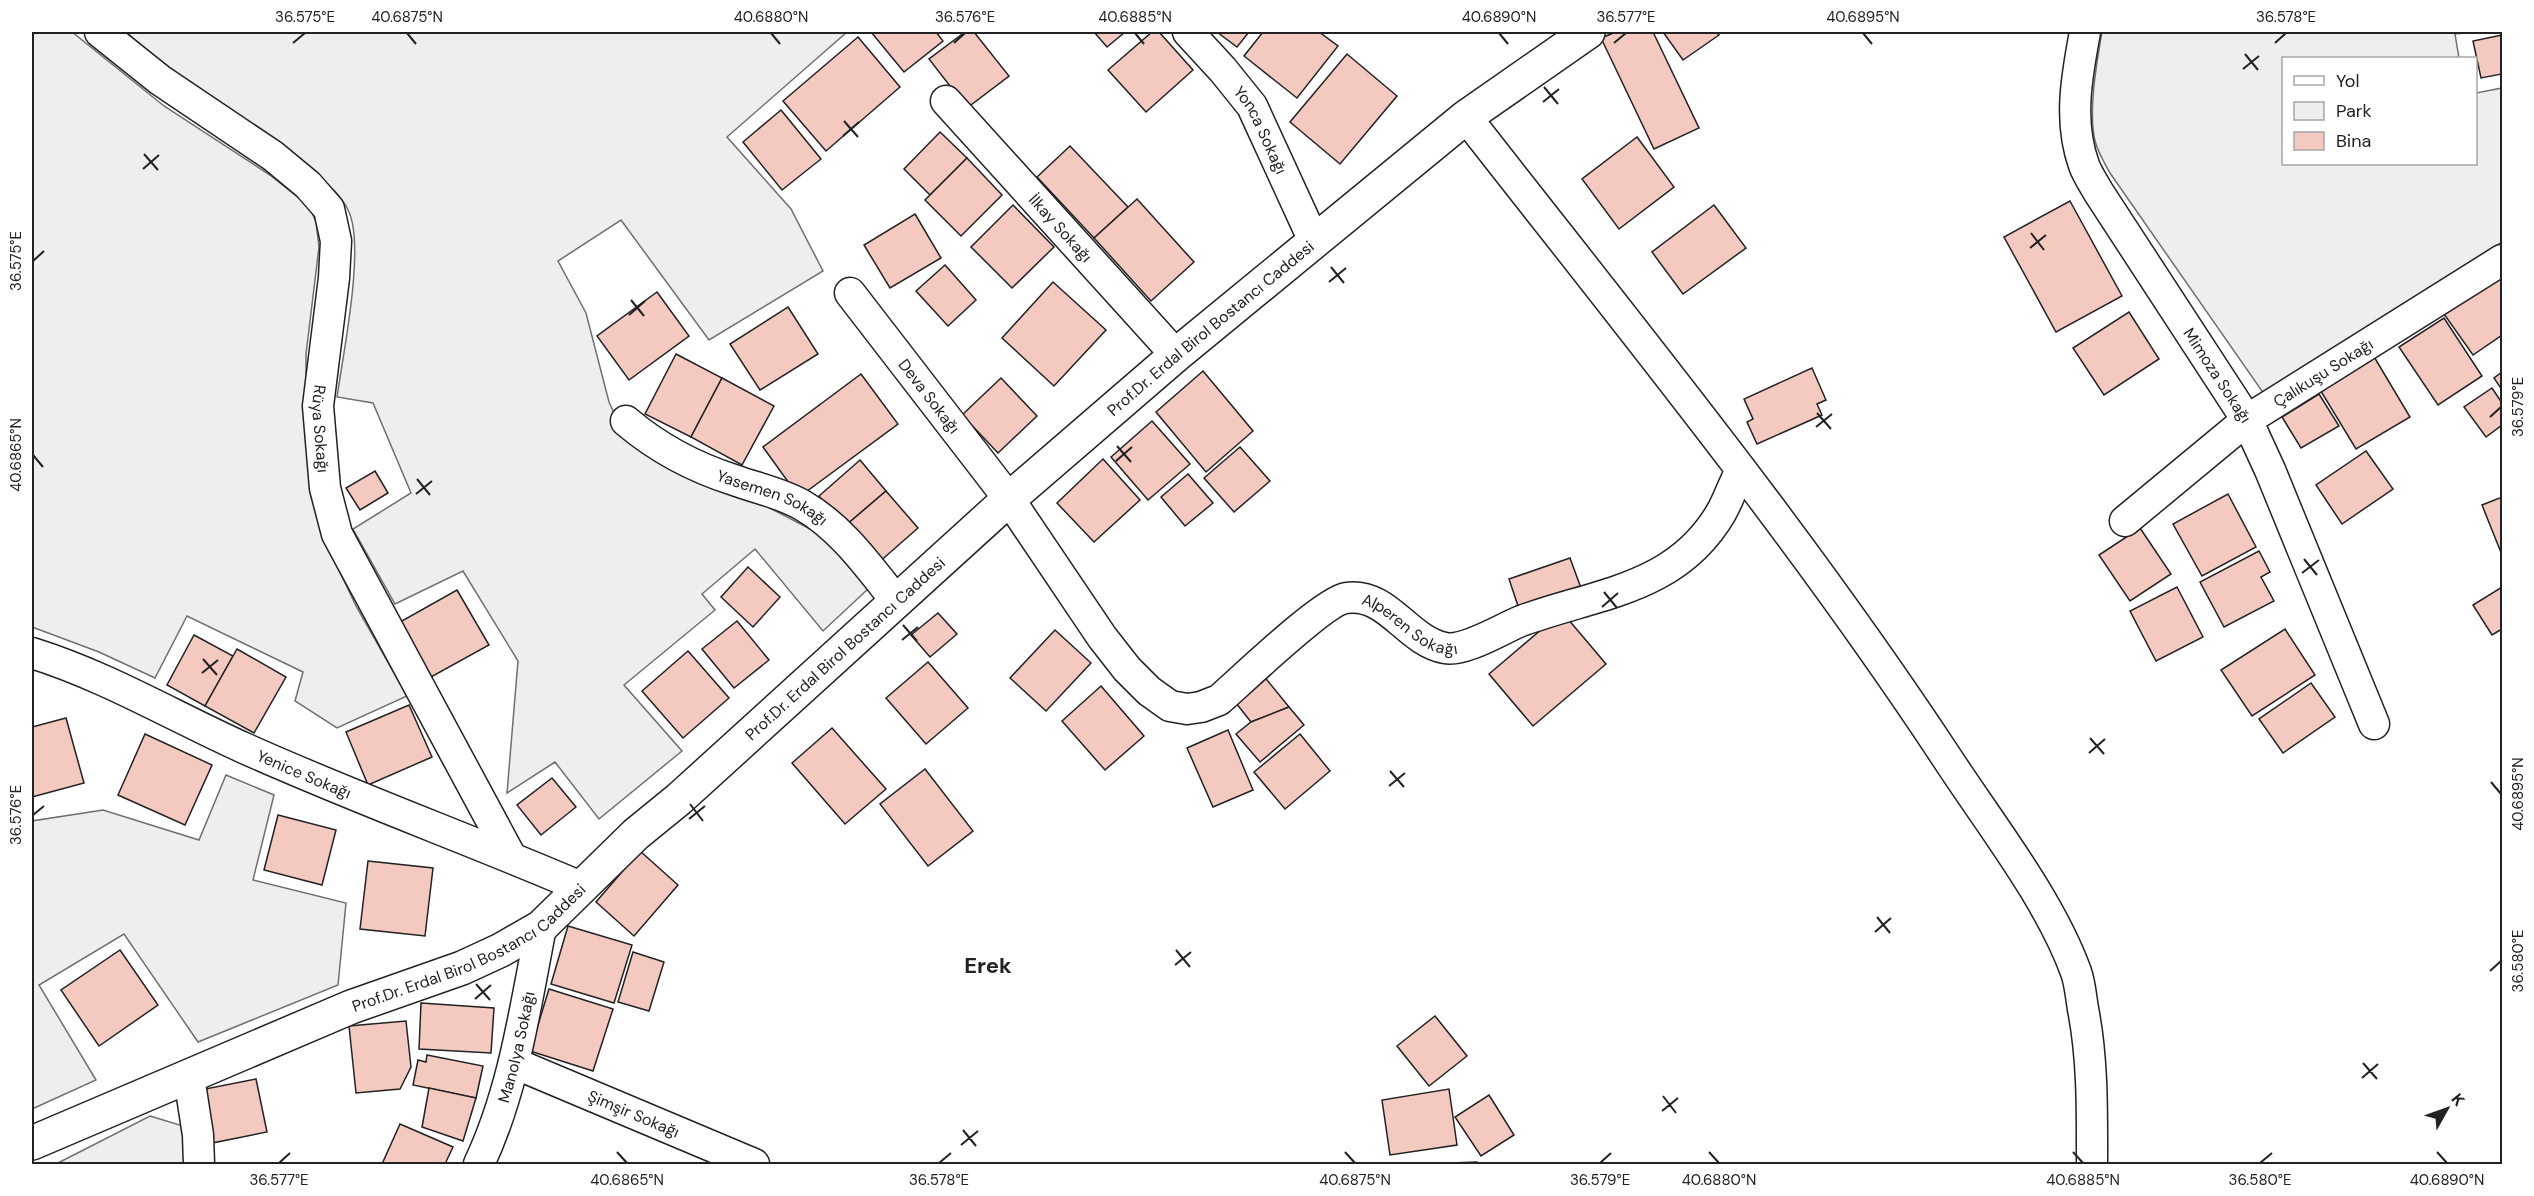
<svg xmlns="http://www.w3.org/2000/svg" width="2534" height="1196" viewBox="0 0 2534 1196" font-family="'DM Sans',sans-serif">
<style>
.green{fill:#eee;stroke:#6f6f6f;stroke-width:1.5}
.building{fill:#f3c9c0;stroke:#222;stroke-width:1.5}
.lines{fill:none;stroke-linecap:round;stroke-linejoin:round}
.street-casing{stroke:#222;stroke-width:33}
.secondary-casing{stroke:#222;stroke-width:36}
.street{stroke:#fff;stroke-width:30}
.secondary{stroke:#fff;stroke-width:33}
.ticks{fill:none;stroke:#222;stroke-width:2}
.labels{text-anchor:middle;stroke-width:4.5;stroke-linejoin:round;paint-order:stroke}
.street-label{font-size:16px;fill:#222;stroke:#fff}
.district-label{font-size:22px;font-weight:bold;fill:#222;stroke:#fff}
.neatline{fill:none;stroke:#222;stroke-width:2}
.ticks-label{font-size:15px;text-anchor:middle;fill:#222}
</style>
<rect width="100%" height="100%" fill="#fff"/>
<g class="green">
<path d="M32 32H72L164 106 270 175 309 206 316 222 319 247 306 354V438L311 496 328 547 356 606 407 696 337 728 295 701 303 672 187 616 155 678 99 652 32 627Z"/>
<path d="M126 32H847L727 137 791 209 823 271 709 340 621 220 558 261 586 313 609 402 623 432 699 483 768 507 812 530 833 548 868 589 823 631 755 549 702 594 715 610 624 685 682 751 599 819 555 762 507 793 518 661 463 571 395 604 353 529 411 493 373 403 337 397C343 354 365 249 349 212 340 189 309 169 290 155 237 113 176 77 126 32Z"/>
<path d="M2102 32H2473L2455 34 2459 58H2284V164H2476V93L2502 88V242L2264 394 2110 173C2105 164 2099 154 2096 144 2087 115 2097 61 2102 32Z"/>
<path d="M226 775 274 795 253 880 346 903 338 985 198 1042 124 934 39 985 96 1080 32 1109V821L103 810 199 840Z"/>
<path d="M150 1116 183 1126 188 1164H56Z"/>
</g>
<g class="building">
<path d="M871 32H936L943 41 904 72Z"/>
<path d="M965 32H974L1009 76 967 108 929 59Z"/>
<path d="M1094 32H1125L1107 47Z"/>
<path d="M1152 32H1159L1193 70 1146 112 1108 70Z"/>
<path d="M1217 32H1249L1237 47Z"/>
<path d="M1263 32H1319L1338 46 1297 98 1244 56Z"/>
<path d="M1616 32H1653L1699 128 1654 149 1601 38Z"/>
<path d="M1663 32H1716L1719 35 1683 60Z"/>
<path d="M2502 35V74L2481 78 2473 41Z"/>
<path d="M858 37 900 87 826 151 783 101Z"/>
<path d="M1347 54 1397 96 1340 164 1290 122Z"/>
<path d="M781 110 821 159 782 190 743 142Z"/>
<path d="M940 132 967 158 930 195 904 169Z"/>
<path d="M1637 137 1674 187 1619 229 1582 179Z"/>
<path d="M1070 146 1128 207 1094 238 1037 177Z"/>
<path d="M967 158 1002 195 961 236 925 200Z"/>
<path d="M1137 199 1194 262 1151 301 1094 238Z"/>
<path d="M2070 201 2122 296 2056 332 2004 237Z"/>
<path d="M1013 205 1054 247 1012 288 971 247Z"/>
<path d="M1714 205 1746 248 1683 294 1652 252Z"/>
<path d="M915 214 941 258 890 288 864 245Z"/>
<path d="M945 265 976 300 948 326 916 291Z"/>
<path d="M2502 273V335L2473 355 2444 314Z"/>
<path d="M1053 282 1106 330 1054 386 1002 338Z"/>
<path d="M657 292 689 336 629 380 597 336Z"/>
<path d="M788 307 818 354 760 390 730 344Z"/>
<path d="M2129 312 2159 359 2104 395 2073 348Z"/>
<path d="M2444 318 2482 376 2438 405 2399 347Z"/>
<path d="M676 354 722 378 691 437 645 414Z"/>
<path d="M2373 355 2410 417 2356 449 2319 388Z"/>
<path d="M1812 368 1826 400 1817 404 1822 415 1757 444 1747 422 1753 419 1744 399Z"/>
<path d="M1203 371 1253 431 1206 472 1156 412Z"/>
<path d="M2502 372V390L2494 378Z"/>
<path d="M861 374 898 424 799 497 763 447Z"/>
<path d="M722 378 774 406 742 465 691 437Z"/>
<path d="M1001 378 1037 416 998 453 962 415Z"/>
<path d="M2492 388 2502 403V425L2486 437 2464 407Z"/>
<path d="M2319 394 2339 426 2301 448 2282 417Z"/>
<path d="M1152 421 1190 464 1148 500 1111 457Z"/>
<path d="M1240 447 1270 481 1234 512 1204 478Z"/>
<path d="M2366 451 2393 489 2342 524 2316 485Z"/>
<path d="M1103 459 1140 500 1094 542 1057 503Z"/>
<path d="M860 460 886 491 845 526 819 496Z"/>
<path d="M375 471 388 493 360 510 346 488Z"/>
<path d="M1188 474 1213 503 1185 526 1161 497Z"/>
<path d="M886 491 918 528 877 564 845 526Z"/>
<path d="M2228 494 2256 547 2202 576 2173 524Z"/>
<path d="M2502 497V555L2482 505Z"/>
<path d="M2140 528 2171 574 2130 601 2099 555Z"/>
<path d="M2259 551 2270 572 2261 577 2274 601 2224 627 2200 582Z"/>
<path d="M1570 558 1581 588 1519 609 1509 579Z"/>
<path d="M748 567 780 597 753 627 721 597Z"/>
<path d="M2177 587 2203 637 2156 661 2130 611Z"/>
<path d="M2502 587V629L2492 635 2473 605Z"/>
<path d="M457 590 489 645 431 677 400 622Z"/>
<path d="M1562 612 1606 664 1533 726 1489 674Z"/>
<path d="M938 613 957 634 930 657 911 635Z"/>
<path d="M737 621 769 660 734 688 702 649Z"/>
<path d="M2285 629 2315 675 2252 716 2221 670Z"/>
<path d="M1055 630 1091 663 1046 711 1010 678Z"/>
<path d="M194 635 233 656 205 706 167 685Z"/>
<path d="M237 649 286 677 254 733 205 706Z"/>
<path d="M688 651 729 698 683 738 642 691Z"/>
<path d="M928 662 968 708 926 744 886 698Z"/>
<path d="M1263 675 1289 707 1251 722 1232 698Z"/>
<path d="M2311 683 2335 717 2283 753 2259 719Z"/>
<path d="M1101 686 1144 736 1105 770 1062 721Z"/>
<path d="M409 705 432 757 368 785 346 732Z"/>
<path d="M1289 707 1304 725 1260 762 1236 734 1251 722Z"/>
<path d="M66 718 84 783 32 797V727Z"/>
<path d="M832 728 886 789 845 824 792 763Z"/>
<path d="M1228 730 1253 790 1213 807 1187 748Z"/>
<path d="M145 734 212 765 185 825 118 795Z"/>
<path d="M1300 734 1330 771 1285 809 1254 772Z"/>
<path d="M925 769 973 831 928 866 880 804Z"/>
<path d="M552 778 576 807 541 835 517 805Z"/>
<path d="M278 815 336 830 322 885 264 870Z"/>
<path d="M640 851 678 885 634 936 596 902Z"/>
<path d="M368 861 433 868 425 936 360 929Z"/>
<path d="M568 926 632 945 614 1003 551 984Z"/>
<path d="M120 950 158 1005 99 1046 61 990Z"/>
<path d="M633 952 664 962 649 1011 618 1002Z"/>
<path d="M549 989 613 1009 593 1071 530 1051Z"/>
<path d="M421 1003 494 1008 491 1053 419 1049Z"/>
<path d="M1435 1016 1467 1056 1429 1086 1397 1046Z"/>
<path d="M406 1021 411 1067 400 1089 356 1093 349 1026Z"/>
<path d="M427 1055 483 1066 476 1098 413 1085 418 1060 426 1062Z"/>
<path d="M256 1079 267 1132 212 1143 200 1090Z"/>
<path d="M429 1088 476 1098 463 1141 422 1127Z"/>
<path d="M1449 1089 1457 1145 1390 1155 1382 1100Z"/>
<path d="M1489 1095 1514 1135 1481 1156 1455 1117Z"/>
<path d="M400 1124 453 1147 445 1164H382Z"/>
<path d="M1477 1162V1164H1421Z"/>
</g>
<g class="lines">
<g class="street-casing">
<g id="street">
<path id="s1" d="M100 32 160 80 273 156 308 185 329 209 336 241 334 278 318 406 325 488 337 534 511 857"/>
<path id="s2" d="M1188 32 1223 70 1252 106 1314 241"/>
<path id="s3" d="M2085 32C2077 75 2068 121 2084 165 2087 174 2094 184 2099 193L2247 420 2270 470 2374 724"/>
<path id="s4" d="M946 101 1176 355"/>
<path d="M1466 117C1630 327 1800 535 1947 758 1990 824 2049 898 2076 972 2080 983 2081 997 2083 1009 2093 1060 2092 1112 2092 1164"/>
<path id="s5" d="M850 293 1009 499 1102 637 1127 669 1149 691 1170 706 1187 709 1201 707 1219 700C1241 681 1324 601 1346 598 1388 592 1407 641 1445 648 1465 652 1501 629 1521 621 1597 593 1677 590 1722 511 1729 498 1734 483 1741 470"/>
<path id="s6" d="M626 421C659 449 693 467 734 480 756 488 781 493 802 505 842 528 869 567 897 602"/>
<path id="s7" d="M2125 521 2247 420 2502 260"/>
<path id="s8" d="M32 653C106 676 173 716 244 748 355 798 469 839 581 887"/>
<path id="s9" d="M514 1063 754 1164"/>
<path d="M189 1077 198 1135 199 1164"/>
<path id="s10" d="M479 1164C514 1090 525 1008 541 927"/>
</g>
</g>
<g class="secondary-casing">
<g id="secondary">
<path id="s11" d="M32 1143 351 1007 462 968 501 950 541 927 636 834 679 799 1009 499 1176 355 1466 117 1588 32"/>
</g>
</g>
<use href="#street" class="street"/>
<use href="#secondary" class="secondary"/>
</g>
<path class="ticks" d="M407 33 416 44M771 33 780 44M1135 33 1144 44M1499 33 1508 44M1863 33 1872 44M293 43 305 33M954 43 965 33M1614 43 1626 33M2275 43 2286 33M2245 54 2258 70M2243 69 2259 56M1544 87 1558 104M1543 102 1559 89M844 121 858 137M843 136 859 122M144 154 158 170M143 169 159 155M2031 233 2044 250M2030 248 2046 235M33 261 44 251M1331 267 1344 283M1329 282 1346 268M631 300 644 316M629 315 645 301M1817 413 1831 429M2490 417 2501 407M1816 427 1832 414M1117 446 1131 462M33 455 43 467M1116 461 1132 447M417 479 430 495M416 494 432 481M2304 559 2317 575M2302 573 2319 560M1604 592 1617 608M1602 607 1618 593M903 625 917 641M902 640 918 627M203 659 217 675M202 673 218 660M2090 738 2104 754M2089 753 2105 739M1390 771 1404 787M2491 782 2501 794M1389 786 1405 773M690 804 703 821M33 815 44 806M689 819 705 806M1877 917 1890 933M1875 932 1891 918M1176 950 1190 967M1175 965 1191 952M2490 971 2501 961M476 984 490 1000M475 999 491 985M2363 1063 2377 1079M2362 1078 2378 1064M1663 1096 1676 1113M1662 1111 1678 1098M963 1130 976 1146M961 1145 978 1131M617 1152 627 1163M1345 1152 1355 1163M1709 1152 1719 1163M2073 1152 2083 1163M2437 1152 2447 1163M279 1163 290 1153M939 1163 951 1153M1600 1163 1611 1153M2260 1163 2272 1153"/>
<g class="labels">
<g class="street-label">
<text dy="6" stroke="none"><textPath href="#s2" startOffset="123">Yonca Sokağı</textPath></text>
<text dy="6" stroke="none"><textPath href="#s4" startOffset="171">İlkay Sokağı</textPath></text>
<text dy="6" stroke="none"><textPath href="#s11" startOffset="1452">Prof.Dr. Erdal Birol Bostancı Caddesi</textPath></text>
<text dy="6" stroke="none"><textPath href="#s7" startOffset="248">Çalıkuşu Sokağı</textPath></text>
<text dy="6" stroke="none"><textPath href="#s3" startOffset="384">Mimoza Sokağı</textPath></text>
<text dy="6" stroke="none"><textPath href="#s5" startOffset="130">Deva Sokağı</textPath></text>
<text dy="6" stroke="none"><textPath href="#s1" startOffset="512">Rüya Sokağı</textPath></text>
<text dy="6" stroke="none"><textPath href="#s6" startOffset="166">Yasemen Sokağı</textPath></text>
<text dy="6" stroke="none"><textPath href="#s5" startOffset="810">Alperen Sokağı</textPath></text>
<text dy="6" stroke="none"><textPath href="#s11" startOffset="966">Prof.Dr. Erdal Birol Bostancı Caddesi</textPath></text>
<text dy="6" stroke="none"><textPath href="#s8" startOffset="298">Yenice Sokağı</textPath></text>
<text dy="6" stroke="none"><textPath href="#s11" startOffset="480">Prof.Dr. Erdal Birol Bostancı Caddesi</textPath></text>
<text dy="6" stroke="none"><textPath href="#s10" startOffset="123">Manolya Sokağı</textPath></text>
<text dy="6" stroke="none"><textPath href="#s9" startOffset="130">Şimşir Sokağı</textPath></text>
</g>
<g class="district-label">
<text x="988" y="973">Erek</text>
</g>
</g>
<rect width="2534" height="1196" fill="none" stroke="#ffffff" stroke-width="66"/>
<rect x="2282" y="57" width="195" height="108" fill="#ffffff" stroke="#a7a7a7" stroke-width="1.5"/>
<rect x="2294" y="76" width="30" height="9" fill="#ffffff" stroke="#a7a7a7" stroke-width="1.5"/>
<text x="2336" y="87" font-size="18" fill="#222222">Yol</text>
<rect x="2294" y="102" width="30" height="18" fill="#eeeeee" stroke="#a7a7a7" stroke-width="1.5"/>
<text x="2336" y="117" font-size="18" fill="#222222">Park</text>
<rect x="2294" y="132" width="30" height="18" fill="#f3c9c0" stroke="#a7a7a7" stroke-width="1.5"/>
<text x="2336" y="147" font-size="18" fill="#222222">Bina</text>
<g transform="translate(2447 1109) rotate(50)" stroke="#ffffff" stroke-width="4.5" paint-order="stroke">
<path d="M0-4.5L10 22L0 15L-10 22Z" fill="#222222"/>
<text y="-9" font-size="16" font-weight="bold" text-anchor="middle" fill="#222222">K</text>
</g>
<rect x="33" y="33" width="2468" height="1130" class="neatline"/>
<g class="ticks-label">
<text x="305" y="22">36.575°E</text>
<text x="407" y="22">40.6875°N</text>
<text x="771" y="22">40.6880°N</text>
<text x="965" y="22">36.576°E</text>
<text x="1135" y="22">40.6885°N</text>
<text x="1499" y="22">40.6890°N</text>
<text x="1626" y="22">36.577°E</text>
<text x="1863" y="22">40.6895°N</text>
<text x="2286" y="22">36.578°E</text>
<text transform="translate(16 261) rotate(-90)" y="5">36.575°E</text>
<text transform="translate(2518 407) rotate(-90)" y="5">36.579°E</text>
<text transform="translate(16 455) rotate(-90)" y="5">40.6865°N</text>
<text transform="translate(2518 794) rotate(-90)" y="5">40.6895°N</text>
<text transform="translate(16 815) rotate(-90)" y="5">36.576°E</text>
<text transform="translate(2518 961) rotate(-90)" y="5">36.580°E</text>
<text x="279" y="1185">36.577°E</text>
<text x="627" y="1185">40.6865°N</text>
<text x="939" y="1185">36.578°E</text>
<text x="1355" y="1185">40.6875°N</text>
<text x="1600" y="1185">36.579°E</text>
<text x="1719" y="1185">40.6880°N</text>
<text x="2083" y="1185">40.6885°N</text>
<text x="2260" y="1185">36.580°E</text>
<text x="2447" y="1185">40.6890°N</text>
</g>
</svg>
